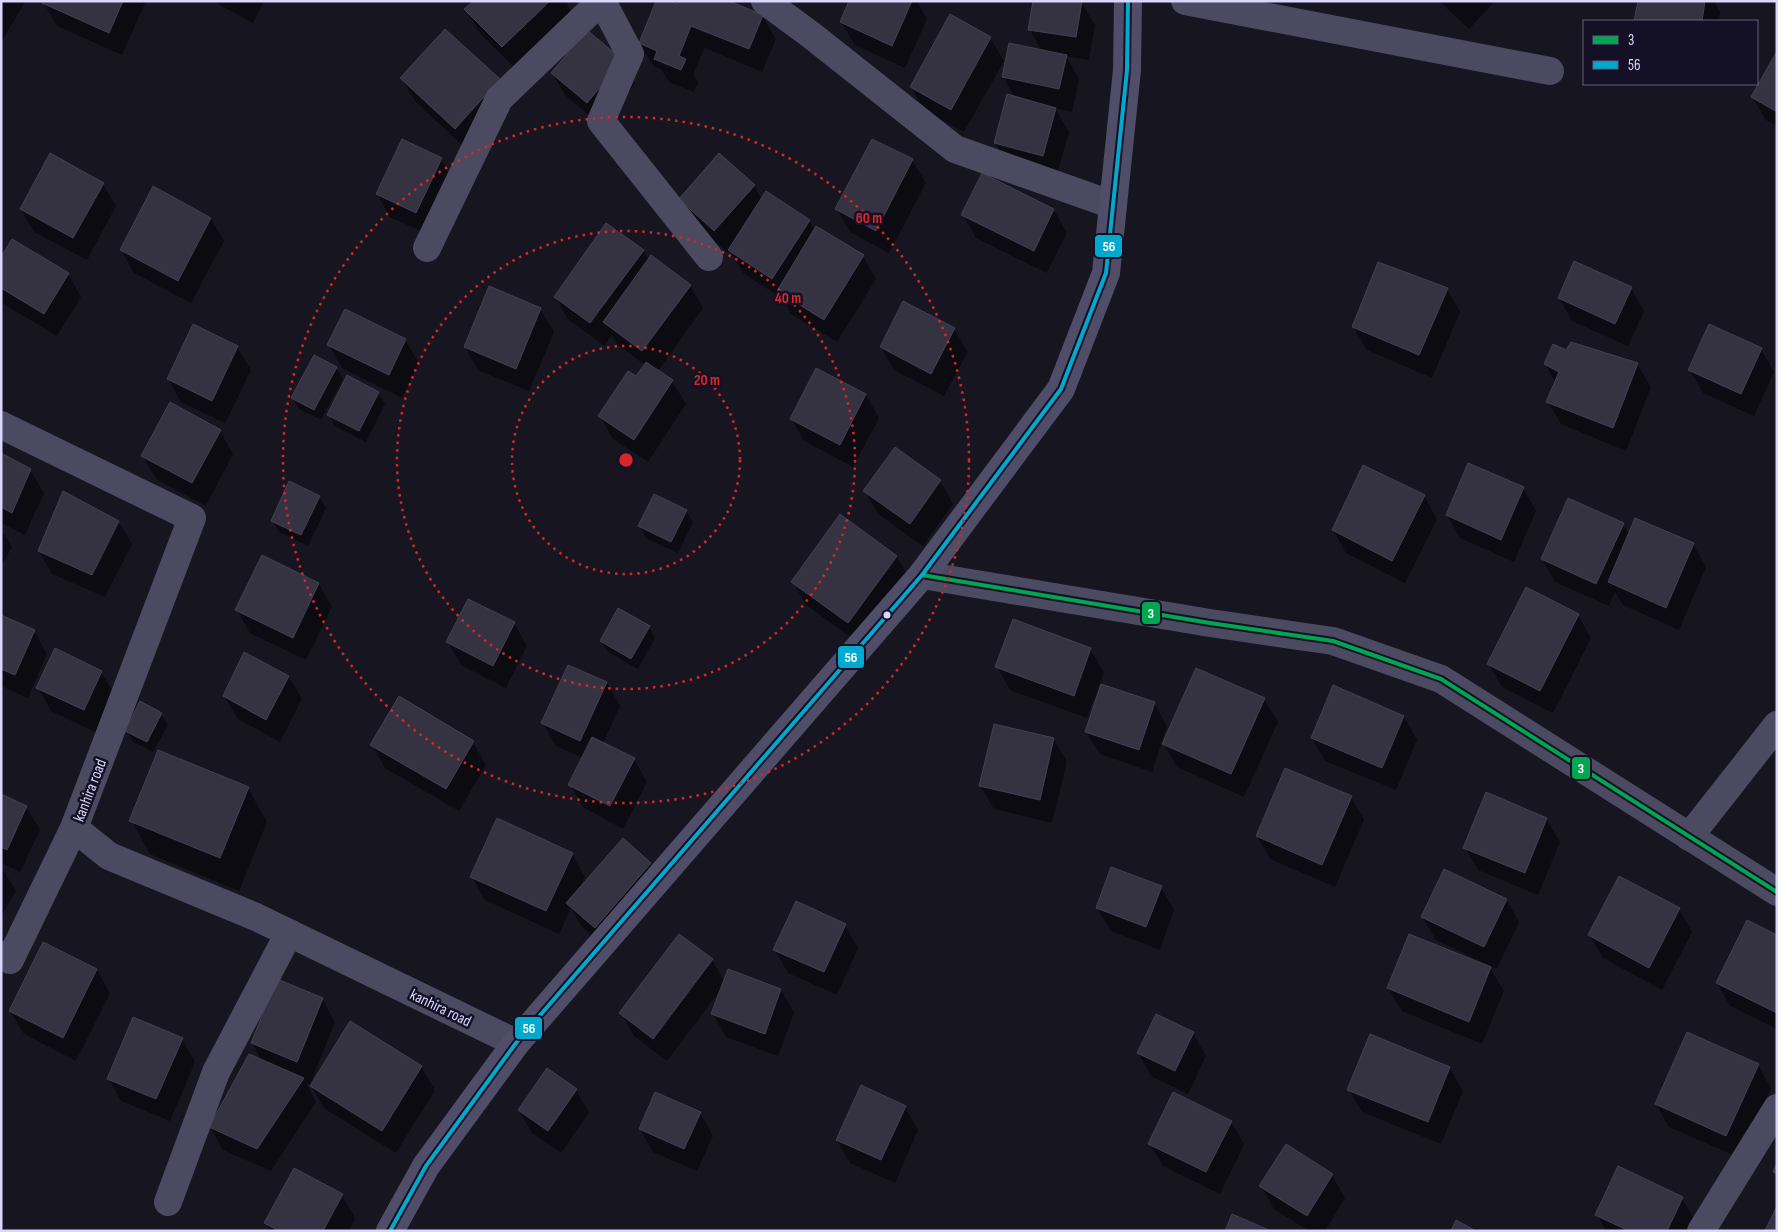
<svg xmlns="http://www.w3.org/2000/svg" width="1778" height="1232" viewBox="0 0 1778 1232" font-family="'Sofia Sans Condensed',sans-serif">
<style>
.shadow{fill:#0007}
.building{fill:#353342;stroke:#434053}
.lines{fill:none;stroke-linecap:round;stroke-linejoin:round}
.street{stroke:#4b4a61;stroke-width:28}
.secondary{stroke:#4f4d67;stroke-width:28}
.bus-1-casing{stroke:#141025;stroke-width:8}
.bus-2-casing{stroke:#141025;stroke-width:8}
.bus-1{stroke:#00a651;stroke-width:4}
.bus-2{stroke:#00a9ce;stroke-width:4}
.ring{fill:none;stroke:#d62828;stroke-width:2.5;stroke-dasharray:2.5 5}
.bus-dot{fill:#dbd6fd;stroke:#141025;stroke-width:2}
.labels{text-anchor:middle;stroke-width:5;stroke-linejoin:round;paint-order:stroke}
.street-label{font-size:16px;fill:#dbd6fd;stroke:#141025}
.centre{fill:#d62828;stroke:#141025;stroke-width:2.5}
.ring-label{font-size:15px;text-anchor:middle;font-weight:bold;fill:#d62828;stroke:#141025;stroke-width:5;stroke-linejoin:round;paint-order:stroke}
.line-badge{stroke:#141025;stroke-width:2}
.badge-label{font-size:14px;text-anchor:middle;font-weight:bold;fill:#fff}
</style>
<rect width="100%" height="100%" fill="#171520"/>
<g class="shadow">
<path d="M1 1H26L1 42Z"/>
<path d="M45 1H146L122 55 57 26 44 3Z"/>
<path d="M212 1H264L253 23Z"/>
<path d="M477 1H566L573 15 516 69 479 32 466 9Z"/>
<path d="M851 1H917L927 19 905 68 855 45 841 22Z"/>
<path d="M1439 1H1495L1469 29Z"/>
<path d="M1639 1H1714L1720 12 1719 21H1636Z"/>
<path d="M1081 2 1095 25 1089 60 1066 56 1079 79 1072 112 1055 108 1069 132 1056 178 1008 165 995 142 1015 98 1003 77 1042 52 1030 30Z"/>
<path d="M678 6 762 16 776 39 762 72 705 48 693 74 698 83 694 92 669 82 661 69 653 66 640 43Z"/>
<path d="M990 38 1004 61 964 132 924 110 911 87Z"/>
<path d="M1777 53V126L1766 120 1752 97Z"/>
<path d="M622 61 635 84 601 125 566 96 552 73Z"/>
<path d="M401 78 499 80 468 151 415 101Z"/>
<path d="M441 159 454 182 429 235 390 217 377 194Z"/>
<path d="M912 160 926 183 889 253 850 232 837 209Z"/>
<path d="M103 184 116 206 87 260 34 232 21 209Z"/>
<path d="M754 185 762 200 767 193 809 221 815 230 863 256 876 279 837 342 791 314 783 299 743 273 730 250 728 253 693 222 680 199Z"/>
<path d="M1054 210 1067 233 1047 273 976 238 963 215Z"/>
<path d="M211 219 224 241 191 303 134 273 121 250Z"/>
<path d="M643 251 649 261 690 285 703 308 658 371 672 381 686 404 648 462 613 439 600 416 637 378 645 365 618 345 612 335 604 346 568 319 555 297Z"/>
<path d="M1 259 68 274 81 297 57 336 2 303Z"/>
<path d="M1631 288 1644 311 1628 346 1572 321 1559 298Z"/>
<path d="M1447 289 1460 312 1432 378 1367 350 1353 327Z"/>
<path d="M904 302 954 329 968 352 944 396 894 370 881 347Z"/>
<path d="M540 309 554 332 529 391 478 370 465 347Z"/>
<path d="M405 340 419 363 402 398 342 368 329 345Z"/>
<path d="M237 347 251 370 225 423 181 402 168 379Z"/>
<path d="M1761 349 1774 372 1754 416 1703 393 1690 370Z"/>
<path d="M1567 352 1637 364 1651 387 1626 451 1561 424 1548 402 1555 382 1545 364Z"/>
<path d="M336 368 343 379 321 420 299 409 292 398Z"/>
<path d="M378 393 385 404 366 442 335 426 329 415Z"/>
<path d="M866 395 879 418 853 467 804 441 791 418Z"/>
<path d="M220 431 233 454 206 506 156 479 143 456Z"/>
<path d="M1 454 30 470 44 493 25 535 1 523Z"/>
<path d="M940 481 953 504 923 546 878 514 865 491Z"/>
<path d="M1523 488 1536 511 1514 562 1460 538 1447 515Z"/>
<path d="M1424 496 1437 519 1405 583 1346 553 1333 530Z"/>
<path d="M319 497 326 508 308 546 279 532 272 521Z"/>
<path d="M686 511 693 522 678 553 646 538 640 526Z"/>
<path d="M118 521 132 544 105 597 52 574 39 551Z"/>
<path d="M1623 524 1629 535 1693 544 1706 567 1679 630 1623 605 1615 592 1609 606 1555 582 1542 559Z"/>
<path d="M1 529 12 547 1 566Z"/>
<path d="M896 556 910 579 862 645 806 605 793 582Z"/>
<path d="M263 557 319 584 332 607 306 660 250 633 237 610Z"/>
<path d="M1578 615 1591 638 1553 713 1502 687 1489 664Z"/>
<path d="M1 617 34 631 47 654 28 698 1 686Z"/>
<path d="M514 623 527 646 506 688 461 665 448 642Z"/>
<path d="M649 627 655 638 638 669 608 652 601 640Z"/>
<path d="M1090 649 1104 672 1087 718 1010 690 997 667Z"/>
<path d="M569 666 607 683 620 706 603 743 634 759 647 782 623 829 583 807 570 784 583 758 556 746 543 723Z"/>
<path d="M101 672 115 695 97 733 51 711 38 688Z"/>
<path d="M288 676 302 699 280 742 238 719 224 696Z"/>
<path d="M1264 699 1278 722 1244 797 1177 767 1164 744Z"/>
<path d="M1154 703 1167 726 1152 772 1100 754 1086 732Z"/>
<path d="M161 714 168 725 153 752 133 742 127 731Z"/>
<path d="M1404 717 1417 740 1396 790 1325 761 1312 738Z"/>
<path d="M1054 739 1067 762 1052 823 994 809 980 786Z"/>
<path d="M473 742 486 765 459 811 385 768 372 745Z"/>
<path d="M248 788 267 822 239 891 150 854 131 820Z"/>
<path d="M1 796 26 807 40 830 20 872 1 863Z"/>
<path d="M1351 797 1364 820 1335 887 1270 859 1257 836Z"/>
<path d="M1546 819 1560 842 1538 895 1478 870 1465 847Z"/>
<path d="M623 840 650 864 664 887 608 950 581 926 571 908 559 934 485 900 472 877 572 854 585 877 580 888Z"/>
<path d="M1 867 16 891 1 917Z"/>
<path d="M1161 887 1174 910 1160 950 1111 931 1097 908Z"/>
<path d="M1506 899 1519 922 1497 969 1436 940 1422 917Z"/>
<path d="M1679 909 1692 932 1662 990 1603 958 1589 935Z"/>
<path d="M845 925 858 948 837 995 788 973 775 950Z"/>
<path d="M1777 936V1029L1730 1006 1717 983Z"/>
<path d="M44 944 97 970 110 993 76 1061 24 1034 10 1011Z"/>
<path d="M712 960 725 982 781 990 794 1013 778 1056 726 1037 713 1014 722 988 667 1061 634 1036 621 1013Z"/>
<path d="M1489 966 1504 991 1482 1044 1402 1011 1388 988 1488 967Z"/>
<path d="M322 999 335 1022 310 1085 306 1083 316 1102 271 1171 223 1150 210 1127 262 1061 252 1043Z"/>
<path d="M350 1023 421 1067 435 1090 396 1153 325 1109 311 1086Z"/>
<path d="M1193 1033 1206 1056 1188 1094 1151 1076 1138 1053Z"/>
<path d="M182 1039 195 1062 170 1121 121 1101 108 1078Z"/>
<path d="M1758 1065 1771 1088 1740 1158 1669 1127 1656 1104Z"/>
<path d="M1450 1068 1463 1091 1441 1144 1362 1112 1349 1090Z"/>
<path d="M576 1090 589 1112 561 1153 532 1133 519 1111Z"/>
<path d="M905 1107 918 1130 895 1183 850 1163 837 1140Z"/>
<path d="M700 1113 713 1136 697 1171 653 1152 640 1129Z"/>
<path d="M1231 1122 1244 1144 1220 1194 1163 1166 1149 1143Z"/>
<path d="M1332 1175 1345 1198 1325 1231H1309L1274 1209 1261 1186Z"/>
<path d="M342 1195 355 1218 349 1231H271L266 1223Z"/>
<path d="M1682 1198 1695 1221 1690 1231H1606L1597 1215Z"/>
</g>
<g class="building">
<path d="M43 1H123L109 33 42 3Z"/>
<path d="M474 1H550L502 47 464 9Z"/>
<path d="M656 1H670L677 4 678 1H729L763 15 749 49 691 26 679 56 686 59 681 70 654 59 657 51 639 43Z"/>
<path d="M849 1H912L892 46 840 22Z"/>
<path d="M1033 1H1082L1076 37 1028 30Z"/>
<path d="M1638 1H1705L1702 21H1634Z"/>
<path d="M950 14 991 37 951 110 910 87Z"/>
<path d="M445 29 500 79 455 129 400 78Z"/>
<path d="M587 30 623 60 587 103 551 73Z"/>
<path d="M1009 43 1067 55 1059 89 1002 77Z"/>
<path d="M1777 51V112L1751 97Z"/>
<path d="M1007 94 1056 108 1043 156 994 143Z"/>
<path d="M402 139 442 158 416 213 376 194Z"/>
<path d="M872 139 913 159 876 231 835 209Z"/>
<path d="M50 153 104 183 73 238 20 209Z"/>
<path d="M719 153 755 185 714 231 679 199Z"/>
<path d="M982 173 1054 209 1034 251 961 215Z"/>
<path d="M153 186 211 218 178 281 120 250Z"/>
<path d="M766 191 810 220 772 279 728 250Z"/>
<path d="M606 223 644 250 590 323 554 297Z"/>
<path d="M816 226 864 255 824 320 777 291Z"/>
<path d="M12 239 69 273 44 314 1 288V257Z"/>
<path d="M651 255 691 285 642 351 603 322Z"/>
<path d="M1574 261 1632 287 1615 324 1558 298Z"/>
<path d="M1378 262 1448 288 1419 355 1352 327Z"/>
<path d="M489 286 541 308 516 369 464 347Z"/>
<path d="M903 301 955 328 931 374 880 347Z"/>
<path d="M345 309 406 339 389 375 327 345Z"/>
<path d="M193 324 238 346 212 401 167 379Z"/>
<path d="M1709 324 1762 348 1741 394 1688 370Z"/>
<path d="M1571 342 1638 363 1613 428 1546 402 1559 372 1544 364 1553 344 1566 350Z"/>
<path d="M314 355 337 367 314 410 291 398Z"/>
<path d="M646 362 673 380 634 440 598 416 628 371 636 376Z"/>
<path d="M816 368 866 394 840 445 790 419Z"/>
<path d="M347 375 379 392 359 431 327 415Z"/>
<path d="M170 402 221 430 192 483 141 456Z"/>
<path d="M895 447 941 480 910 524 863 491Z"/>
<path d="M1 453 31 469 12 513 1 507Z"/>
<path d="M1468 463 1524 487 1501 540 1446 515Z"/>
<path d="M1363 465 1425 495 1392 561 1332 530Z"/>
<path d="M289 481 320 496 301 535 271 521Z"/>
<path d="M63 491 119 521 92 575 38 551Z"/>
<path d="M654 494 687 510 671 542 638 526Z"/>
<path d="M1568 498 1624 523 1596 584 1541 559Z"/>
<path d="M840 514 897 556 848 623 791 582Z"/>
<path d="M1635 518 1694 543 1666 608 1608 582Z"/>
<path d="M262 555 319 583 293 638 235 610Z"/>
<path d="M1526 587 1579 614 1540 691 1487 664Z"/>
<path d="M468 599 515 622 493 666 446 642Z"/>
<path d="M618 608 650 626 631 659 600 641Z"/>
<path d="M1 615 35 630 15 675 1 669Z"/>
<path d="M1013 619 1091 648 1074 696 995 667Z"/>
<path d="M55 648 102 671 84 710 36 688Z"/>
<path d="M244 652 289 676 266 720 223 696Z"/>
<path d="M568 665 607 682 580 741 541 723Z"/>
<path d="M1196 668 1265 698 1231 774 1162 744Z"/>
<path d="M1101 684 1155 702 1139 750 1085 732Z"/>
<path d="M1333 685 1404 716 1382 768 1311 738Z"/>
<path d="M399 696 474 741 446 789 370 745Z"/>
<path d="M140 701 162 713 147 742 125 731Z"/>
<path d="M994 724 1054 738 1040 800 979 786Z"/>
<path d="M592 737 635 758 610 806 568 785Z"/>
<path d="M158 750 249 787 220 858 129 821Z"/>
<path d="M1285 768 1352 796 1322 865 1256 836Z"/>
<path d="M1486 792 1547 818 1525 873 1463 848Z"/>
<path d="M1 794 27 806 7 850 1 847Z"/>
<path d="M497 818 573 853 546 911 470 877Z"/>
<path d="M623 838 651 863 595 928 566 903Z"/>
<path d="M1111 867 1162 886 1146 927 1096 908Z"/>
<path d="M1444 869 1507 899 1484 947 1421 917Z"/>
<path d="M1619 876 1680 908 1649 968 1588 935Z"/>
<path d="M796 901 846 924 824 972 773 950Z"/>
<path d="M1747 920 1777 935V1013L1716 983Z"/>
<path d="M679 934 713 959 653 1039 619 1013Z"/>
<path d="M1409 934 1491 967 1469 1022 1387 988Z"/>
<path d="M43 942 97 969 63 1038 9 1011Z"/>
<path d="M728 969 781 989 765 1034 711 1014Z"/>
<path d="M277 979 323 998 297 1062 251 1043Z"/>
<path d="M1156 1014 1194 1032 1175 1071 1137 1053Z"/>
<path d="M133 1017 183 1038 156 1099 107 1079Z"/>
<path d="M350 1021 422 1066 382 1131 310 1086Z"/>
<path d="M1687 1032 1759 1064 1726 1136 1655 1104Z"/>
<path d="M1370 1034 1450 1067 1428 1122 1347 1090Z"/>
<path d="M249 1054 304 1078 257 1149 209 1127Z"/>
<path d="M547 1068 577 1089 548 1131 518 1110Z"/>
<path d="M861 1085 906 1106 881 1160 836 1140Z"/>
<path d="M655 1092 701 1112 684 1149 639 1129Z"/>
<path d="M1173 1092 1232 1121 1206 1172 1148 1144Z"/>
<path d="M1286 1144 1333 1174 1307 1216 1259 1186Z"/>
<path d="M1777 1162V1174L1773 1172Z"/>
<path d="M1618 1166 1683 1197 1667 1231H1629L1595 1215Z"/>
<path d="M294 1168 343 1194 323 1231H279L264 1223Z"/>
<path d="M1777 1206V1231H1765Z"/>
<path d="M1232 1214 1271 1231H1225Z"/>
<path d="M1456 1220 1476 1231H1451Z"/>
</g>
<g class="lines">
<g class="street">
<path d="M602 1 630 54 601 121 709 257"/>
<path d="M765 1 811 35 955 149 1113 205"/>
<path d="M1185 1 1550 71"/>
<path d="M427 248 499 99 601 1"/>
<path d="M1 425 192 518 74 828 109 856 256 917 516 1043"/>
<path d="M922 575 1210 623 1333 641 1441 679 1777 892"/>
<path d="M1689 837 1777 725"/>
<path d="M1 955 10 960 74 828"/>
<path d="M168 1202 216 1072 289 933"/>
<path d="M1701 1231 1777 1108"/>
</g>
<path class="secondary" d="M390 1231 426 1166 516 1043 922 575 1061 389 1106 273 1127 70 1128 1"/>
<g class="bus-1-casing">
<path id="bus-1" d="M922 575 1210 623 1333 641 1441 679 1777 892"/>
</g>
<g class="bus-2-casing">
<path id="bus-2" d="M390 1231 426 1166 516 1043 922 575 1061 389 1106 273 1127 70 1128 1"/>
</g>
<use href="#bus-1" class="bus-1"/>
<use href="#bus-2" class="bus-2"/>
</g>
<g class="ring">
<circle cx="626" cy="460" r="114"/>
<circle cx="626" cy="460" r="229"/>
<circle cx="626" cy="460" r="343"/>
</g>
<circle class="bus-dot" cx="887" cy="615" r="4.5"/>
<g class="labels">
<g class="street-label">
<text transform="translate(89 790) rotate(-69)" y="6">kanhira road</text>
<text transform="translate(441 1007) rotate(26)" y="6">kanhira road</text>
</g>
</g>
<circle cx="626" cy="460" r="8" class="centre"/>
<g class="ring-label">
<text x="869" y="223">60 m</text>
<text x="788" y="303">40 m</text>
<text x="707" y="385">20 m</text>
</g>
<g class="line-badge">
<rect x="1094" y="234" width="29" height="24" rx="5" fill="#00a9ce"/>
<rect x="1141" y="601" width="20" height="24" rx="5" fill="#00a651"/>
<rect x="837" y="645" width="28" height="24" rx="5" fill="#00a9ce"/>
<rect x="1571" y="756" width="20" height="24" rx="5" fill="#00a651"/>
<rect x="514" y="1016" width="29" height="24" rx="5" fill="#00a9ce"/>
</g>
<g class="badge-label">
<text x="1109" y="251">56</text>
<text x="1151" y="618">3</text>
<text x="851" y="662">56</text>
<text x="1581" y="773">3</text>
<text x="529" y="1033">56</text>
</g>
<rect width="1778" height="1232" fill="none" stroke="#dbd6fd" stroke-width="5"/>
<rect x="1583" y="20" width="175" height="65" fill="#141025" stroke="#645f7b"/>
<rect x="1593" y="36" width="25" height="8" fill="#00a651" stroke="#645f7b"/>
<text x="1628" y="45" font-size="15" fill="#dbd6fd">3</text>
<rect x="1593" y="61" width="25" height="8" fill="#00a9ce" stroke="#645f7b"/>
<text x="1628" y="70" font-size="15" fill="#dbd6fd">56</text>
</svg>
